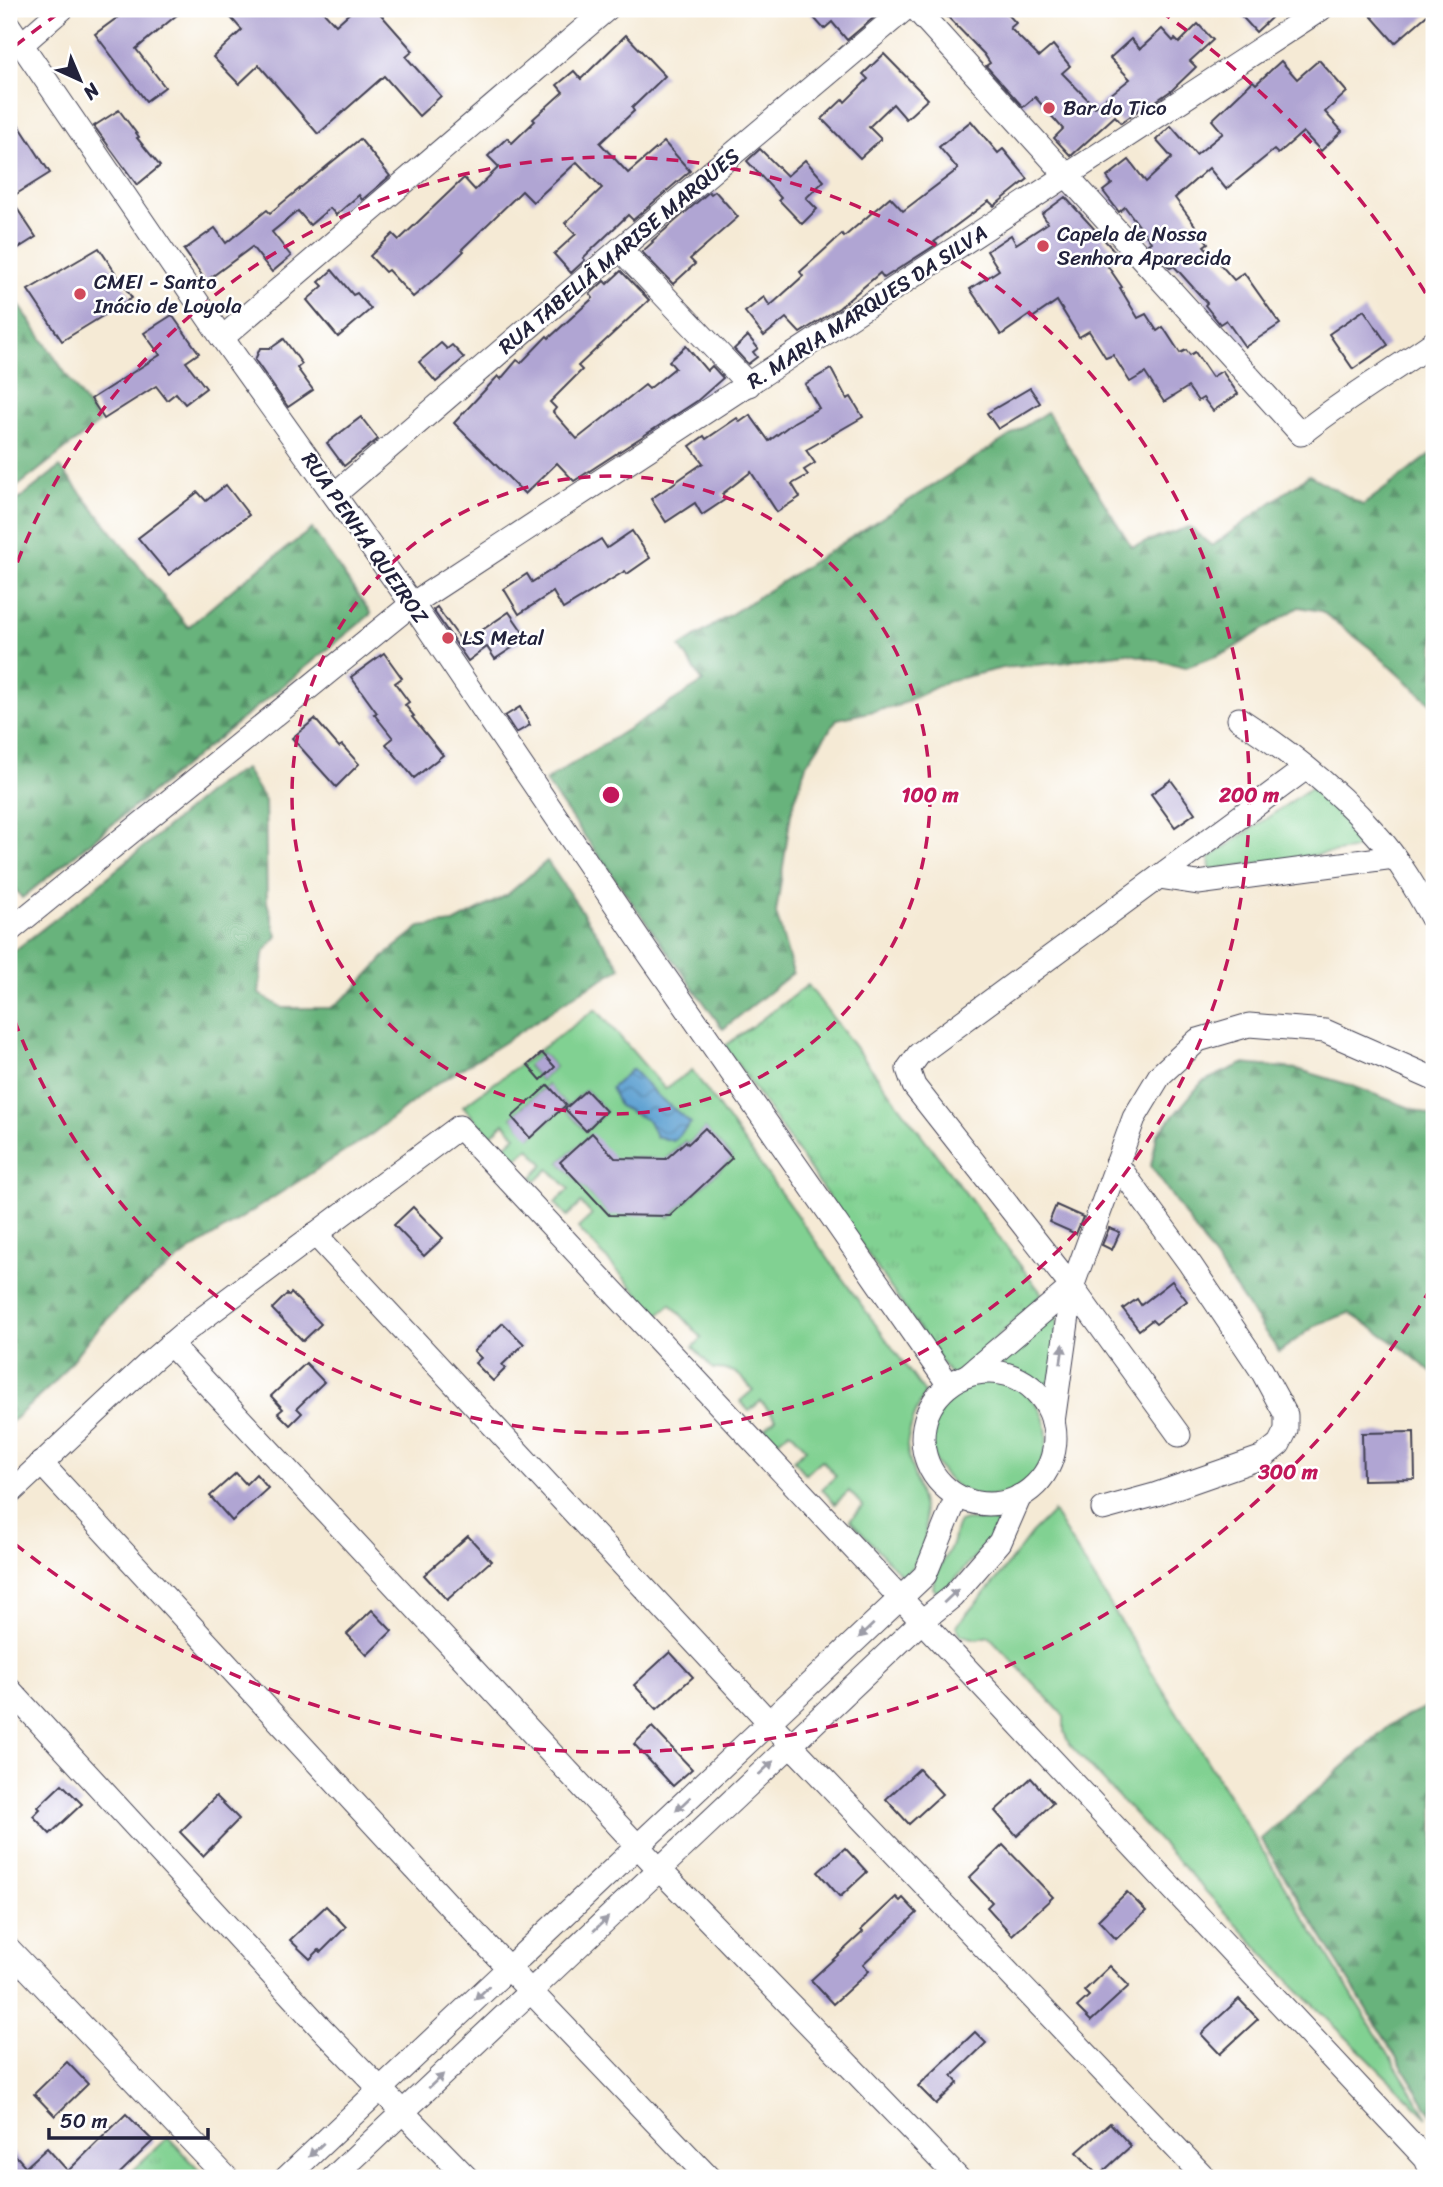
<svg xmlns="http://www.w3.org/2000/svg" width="1443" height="2187" viewBox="0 0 1443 2187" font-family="Sriracha,sans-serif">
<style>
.grass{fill:#81d192;stroke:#527a66;stroke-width:2;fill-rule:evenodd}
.forest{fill:url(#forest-firs);stroke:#456a5c;stroke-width:2}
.park{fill:url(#park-tufts);stroke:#527a66;stroke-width:2}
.water{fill:url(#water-waves);stroke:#406186;stroke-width:2}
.building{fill:#b0a5d3}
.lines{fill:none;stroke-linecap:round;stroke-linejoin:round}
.minor-casing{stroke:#424052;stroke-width:25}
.minor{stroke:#fff;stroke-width:23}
.oneway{fill:#9c9ca7}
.ring{fill:none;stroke:#c2185b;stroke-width:3.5;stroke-dasharray:12 9}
.poi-dot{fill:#d1495b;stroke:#fff;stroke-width:2.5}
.labels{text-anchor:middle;stroke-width:5;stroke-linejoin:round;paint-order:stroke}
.poi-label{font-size:21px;fill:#22223b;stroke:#fff;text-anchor:start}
.street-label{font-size:21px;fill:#22223b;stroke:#fff}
.centre{fill:#c2185b;stroke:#fff;stroke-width:3.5}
.ring-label{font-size:21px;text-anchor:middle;font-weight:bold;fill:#c2185b;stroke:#fff;stroke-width:5;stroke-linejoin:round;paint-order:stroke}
</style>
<defs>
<pattern id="forest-firs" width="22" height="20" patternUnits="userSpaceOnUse" patternTransform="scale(1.75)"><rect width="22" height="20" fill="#68b37c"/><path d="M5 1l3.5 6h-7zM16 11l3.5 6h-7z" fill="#559167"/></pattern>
<pattern id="park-tufts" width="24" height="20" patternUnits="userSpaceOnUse" patternTransform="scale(1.75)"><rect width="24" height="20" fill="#81d192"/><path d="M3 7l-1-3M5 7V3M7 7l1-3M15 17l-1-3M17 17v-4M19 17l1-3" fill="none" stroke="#6fb37f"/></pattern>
<pattern id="water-waves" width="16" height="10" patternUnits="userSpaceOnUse" patternTransform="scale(1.75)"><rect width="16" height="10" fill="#5da0d1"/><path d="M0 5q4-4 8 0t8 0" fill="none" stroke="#4c82ab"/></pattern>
</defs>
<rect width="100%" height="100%" fill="#fff"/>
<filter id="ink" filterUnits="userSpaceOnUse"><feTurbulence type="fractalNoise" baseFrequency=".0143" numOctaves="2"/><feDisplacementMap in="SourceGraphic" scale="14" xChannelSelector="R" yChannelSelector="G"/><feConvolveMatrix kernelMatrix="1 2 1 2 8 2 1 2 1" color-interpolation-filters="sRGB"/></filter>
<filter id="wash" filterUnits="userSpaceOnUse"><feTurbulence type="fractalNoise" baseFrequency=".00686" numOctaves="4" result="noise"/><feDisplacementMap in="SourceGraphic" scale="28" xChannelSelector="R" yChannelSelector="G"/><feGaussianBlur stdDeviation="1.57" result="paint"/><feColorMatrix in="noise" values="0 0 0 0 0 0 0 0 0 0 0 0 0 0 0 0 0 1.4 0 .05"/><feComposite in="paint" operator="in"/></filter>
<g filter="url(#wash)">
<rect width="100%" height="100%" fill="#f5ead5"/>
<g class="grass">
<path d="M1312 787 1366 844 1351 850 1210 870 1209 858Z"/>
<path d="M596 1009 665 1089 692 1070 925 1393C917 1410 909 1426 907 1445 907 1453 911 1463 913 1471 924 1513 939 1543 903 1577L850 1520 863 1506 849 1491 835 1504 822 1489 836 1476 822 1460 806 1474 794 1460 806 1448 790 1431 777 1442 765 1429 776 1419 761 1401 749 1411 740 1401 753 1390C738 1373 736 1369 713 1369L693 1347 702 1338 671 1304 658 1315 578 1228 592 1215 581 1203 567 1216 555 1203 569 1189 549 1169 536 1181 532 1177 544 1165 529 1148 516 1159 504 1147 516 1136 504 1123 490 1136 463 1106ZM542 1053 555 1067 541 1080 528 1066ZM632 1070 659 1097 656 1136 649 1121ZM547 1085 566 1105 531 1137 512 1117ZM586 1090 606 1111 586 1131 565 1109ZM705 1129 732 1158 669 1217 655 1202 623 1203 610 1215 560 1162 589 1136 627 1171V1158L654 1159V1170L685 1141 688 1144Z"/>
<path d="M1059 1306 1052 1381 1042 1386 1002 1367 1001 1353Z"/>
<circle cx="989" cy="1438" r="58"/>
<path d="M1053 1512 1428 2118 1292 1984 1069 1744 1064 1732V1716L989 1636 977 1639 961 1635 956 1626 997 1579 1031 1534Z"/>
<path d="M965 1520H992L1000 1524 999 1530 940 1596 933 1588C934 1572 946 1559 952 1544 955 1536 954 1530 959 1522Z"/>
</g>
<g class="forest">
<path d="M9 290 99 423 9 493Z"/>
<path d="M1047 412 1132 547 1189 527 1212 546 1309 475 1363 505 1434 452V706L1370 648 1321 611 1299 607 1227 652 1186 667 1126 653 1080 659 1067 662 1003 668 948 681 897 706 837 719 806 765 791 813 776 913 793 973 723 1029 545 781 703 682 680 647Z"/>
<path d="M60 467 188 627 239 584 312 529 371 614 22 898 9 881V507Z"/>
<path d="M245 769 265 801 267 902 277 936 263 954 259 994 283 1008H331L353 991 390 951 420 927 454 923 507 895 547 861 621 968 578 993 503 1043 429 1089 372 1134 190 1251 129 1297 90 1337 55 1382 9 1424V955L91 891 218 784Z"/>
<path d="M1242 1064 1297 1069 1350 1085 1434 1117V1374L1401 1347 1349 1313 1318 1324 1279 1352 1151 1166 1157 1135 1202 1082Z"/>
<path d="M1434 1703V2118L1261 1839 1394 1722Z"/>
</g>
<g class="park">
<path d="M808 985 1042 1294 953 1379 725 1046Z"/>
<path d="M168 2137 207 2178H124Z"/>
</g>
<path class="water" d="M632 1069 659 1097 691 1123 673 1141 656 1136 649 1121 619 1106 611 1088Z"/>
<g id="blocks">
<g class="building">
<path d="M111 9H184L136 49 165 87 146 101 95 34 118 17Z"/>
<path d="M223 9H321L336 25 354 9H376L413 51 406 57 441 96 419 116 384 76 318 134 259 65 239 84 213 57 242 30Z"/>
<path d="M806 9H884L847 40 832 22 824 29Z"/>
<path d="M940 9H1003L1016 23 1010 28 1039 57 1053 45 1070 66 1062 73 1095 107 1130 79 1110 58 1131 39 1140 49 1162 29 1173 41 1175 39 1179 43 1198 24 1213 40 1190 61 1196 67 1172 90 1153 103 1151 101 1121 123 1115 116 1071 156 1054 138 1063 129 1035 97 1023 107 986 66 990 63 984 54Z"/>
<path d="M1235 9H1263L1271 18 1256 32Z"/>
<path d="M1365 9H1434L1395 43Z"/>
<path d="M626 35 665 76 632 108 634 111 600 143 628 173 664 142 690 171 633 220 628 215 583 258 585 260 571 273 554 254 576 234 565 223 602 188 577 162 533 202 522 191 462 249 464 251 439 275 413 297 388 270 385 272 370 256 393 234 399 240 464 178 475 190 499 167 488 156 507 138 512 143 535 121 533 119 563 92 557 85 574 71 581 79Z"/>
<path d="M884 54 928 99 906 119 893 104 869 127 881 139 860 158 822 119 843 99 845 102 868 79 863 74Z"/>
<path d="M1319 60 1347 92 1325 112 1342 131 1321 151 1303 132 1278 154 1274 150 1226 189 1209 168 1175 198 1208 243 1204 246 1234 280 1244 273 1280 324 1245 347 1226 320 1220 324 1205 305 1207 303 1174 266 1170 268 1148 244 1151 242 1125 207 1119 212 1103 191 1112 184 1107 177 1129 160 1146 182 1172 158 1156 140 1171 126 1196 155 1223 133 1212 120 1253 81 1256 84 1281 61 1297 79Z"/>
<path d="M9 110 50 173 10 198 36 237 9 254Z"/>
<path d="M119 110 139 137 137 138 160 166 137 185 94 126Z"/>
<path d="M971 121 998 153 1003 149 1028 179 994 206 989 201 934 242 937 244 884 278 880 273 839 308 800 333 786 318 764 336 745 312 764 297 770 306 803 276 800 272 842 234 844 237 890 197 903 211 958 169 939 147Z"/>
<path d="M360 139 390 176 362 200 359 195 336 215 330 208 310 225 298 211 272 232 291 256 272 272 252 247 206 281 184 250 215 228 226 243 267 210 270 213Z"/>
<path d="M760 149 787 176 805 160 824 181 806 198 817 209 802 224 779 200 781 198 747 161Z"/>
<path d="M715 191 738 217 690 259 695 264 673 284 642 252 653 242 652 241 709 192 711 194Z"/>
<path d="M1065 197 1120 257 1107 265 1122 287 1120 288 1138 318 1146 314 1157 331 1163 327 1180 353 1186 350 1190 355 1195 352 1212 377 1222 371 1238 394 1213 411 1203 398 1198 401 1188 387 1164 402 1145 373 1130 382 1113 355 1106 358 1089 331 1079 337 1057 301 1032 318 1030 315 1001 335 970 289 999 270 987 251 1011 235 1016 244 1048 223 1042 214Z"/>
<path d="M99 248 132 298 62 341 28 290Z"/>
<path d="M332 270 353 295 357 293 371 309 338 337 307 300 323 286 319 282Z"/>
<path d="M621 271 649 300 578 366 582 370 550 402 556 408 553 412 577 439 645 385 649 389 675 368 669 361 686 346 707 371 712 366 723 378 697 401 574 481 557 463 525 494 454 423 498 376 501 379 517 360 521 363 547 336 549 338 593 298 590 294 604 281 607 284Z"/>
<path d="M1364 310 1388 345 1353 369 1329 334Z"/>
<path d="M172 315 199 353 186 362 206 388 185 404 176 393 167 400 156 386 104 419 91 399 160 355 144 333Z"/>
<path d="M748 336 758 348 753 352 757 357 748 364 734 349Z"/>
<path d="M284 339 302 364 297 368 313 390 288 407 255 360 260 348H271Z"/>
<path d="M441 343 447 349 452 345 464 358 436 382 419 362Z"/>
<path d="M831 369 847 399 851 397 863 417 806 450 815 463 804 470 808 475 792 484 800 497 777 512 751 472 722 494 726 499 702 515 695 503 666 522 651 499 703 463 690 446 704 436 706 439 737 418 740 422 750 415 769 441 794 422 819 408 805 384Z"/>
<path d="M1030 388 1040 403 998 429 987 413Z"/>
<path d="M361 417 378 439 344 466 327 443Z"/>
<path d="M226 485 249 515 169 575 138 538 198 492 206 501Z"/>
<path d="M632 531 650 558 627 574 625 571 563 609 553 592 519 614 504 589 527 574 532 582 601 539 607 548Z"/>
<path d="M437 607 463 643 509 612 527 638 495 659 487 647 468 661 433 610Z"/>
<path d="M384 653 402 678 395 683 409 702 405 705 414 716 412 717 443 755 414 778 386 744 393 738 374 714 377 713 351 677Z"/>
<path d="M520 707 530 725 516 733 505 716Z"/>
<path d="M315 719 339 747 342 745 359 764 336 787 292 738Z"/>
<path d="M1171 780 1195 813 1175 827 1151 794Z"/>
<path d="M542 1053 555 1067 541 1080 528 1065Z"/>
<path d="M548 1085 566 1105 530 1138 512 1117Z"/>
<path d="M586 1090 606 1111 586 1131 565 1109Z"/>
<path d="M705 1128 732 1158 670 1216 609 1215 560 1162 592 1133 615 1158 666 1159 686 1141 688 1144Z"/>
<path d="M1056 1205 1083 1217 1076 1234 1049 1222Z"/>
<path d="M413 1207 443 1238 424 1256 394 1225Z"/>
<path d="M1109 1228 1120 1232 1112 1250 1102 1245Z"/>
<path d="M1172 1281 1187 1301 1156 1324 1152 1320 1139 1330 1123 1309 1137 1299 1141 1305Z"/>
<path d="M291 1293 321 1324 303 1341 272 1309 287 1294 289 1296Z"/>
<path d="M503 1323 524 1344 502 1365 506 1368 493 1381 475 1363 481 1358 474 1351Z"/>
<path d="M306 1363 324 1382 297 1408 302 1413 290 1425 278 1413 283 1409 271 1396Z"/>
<path d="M1414 1432 1415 1479 1363 1480 1362 1433Z"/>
<path d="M236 1473 246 1484 256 1474 268 1488 232 1521 210 1496Z"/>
<path d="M468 1536 491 1561 447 1600 424 1575Z"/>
<path d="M372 1610 392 1631 367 1655 347 1634Z"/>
<path d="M670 1652 693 1677 657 1709 634 1685Z"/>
<path d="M652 1727 692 1769 673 1786 634 1744Z"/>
<path d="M919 1769 942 1794 909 1824 886 1799Z"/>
<path d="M1031 1778 1053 1803 1017 1836 995 1811Z"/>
<path d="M62 1784 82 1804 50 1834 33 1816 40 1809 38 1807Z"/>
<path d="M216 1796 239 1819 203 1856 180 1832Z"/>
<path d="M1003 1845 1053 1897 1012 1935 987 1907 992 1902 969 1878Z"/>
<path d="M845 1848 867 1872 840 1897 818 1872Z"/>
<path d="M1127 1892 1146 1911 1116 1939 1098 1920Z"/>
<path d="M896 1897 900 1901 903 1898 917 1913 863 1964 869 1971 833 2004 811 1980 863 1932 861 1930Z"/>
<path d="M326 1906 346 1927 321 1952 319 1950 310 1959 290 1940Z"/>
<path d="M1110 1966 1129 1986 1091 2021 1077 2007 1089 1996 1084 1991Z"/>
<path d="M1239 1999 1258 2019 1220 2054 1201 2034Z"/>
<path d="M975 2032 986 2043 952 2076 958 2083 936 2104 918 2086Z"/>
<path d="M67 2062 88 2084 55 2116 34 2094Z"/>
<path d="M126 2114 153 2141 115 2178H9V2148L26 2167 47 2148 68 2171Z"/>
<path d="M1110 2123 1131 2146 1098 2176 1077 2152Z"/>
</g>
</g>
</g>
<g filter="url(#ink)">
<use href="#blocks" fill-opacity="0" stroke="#424052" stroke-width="2"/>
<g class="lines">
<g class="minor-casing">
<g id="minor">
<path d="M916 9 1301 434C1343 400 1390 373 1434 342"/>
<path d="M9 26 222 338 412 604 647 951 949 1385"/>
<path d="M22 44 62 9"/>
<path d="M620 249 749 385"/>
<path d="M222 338 607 9"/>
<path d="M335 494 620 249 905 9"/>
<path d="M1239 719C1288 751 1336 788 1375 833 1399 859 1417 891 1434 922"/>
<path d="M1159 877 1198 883 1394 857"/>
<path d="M9 931 412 604 1321 9"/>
<path d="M315 1234 769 1722 1205 2178"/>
<path d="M170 1344 659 1869 958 2178"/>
<circle cx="989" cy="1438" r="66"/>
<path d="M968 1375 1072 1287"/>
<path d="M1053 1422 1072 1287 1134 1118 1160 1075 1198 1040 1249 1025 1325 1031 1434 1079"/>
<path d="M1179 1435 1072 1287 914 1086 908 1069 919 1054 1306 768"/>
<path d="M41 1463 456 1913 709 2178"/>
<path d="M9 1494 150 1362 187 1330 459 1127 1426 2159 1431 2171V2178"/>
<path d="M1103 1509 1154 1495 1263 1457 1279 1444 1286 1430V1415L1262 1371 1190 1264 1117 1164"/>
<path d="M9 1689 320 2027 467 2178"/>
<path d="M9 1949 227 2178"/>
<path d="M286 2178 925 1575 957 1496"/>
<path d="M333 2178 922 1621 952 1597 1000 1542 1020 1496"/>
</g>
</g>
<use href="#minor" class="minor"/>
</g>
<defs><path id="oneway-solid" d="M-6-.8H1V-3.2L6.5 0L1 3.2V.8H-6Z" transform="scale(1.75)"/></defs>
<g class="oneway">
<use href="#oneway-solid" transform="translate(1062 1354) rotate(-82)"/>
<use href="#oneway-solid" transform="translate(951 1596) rotate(-43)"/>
<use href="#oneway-solid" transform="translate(866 1631) rotate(137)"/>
<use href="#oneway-solid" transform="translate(766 1768) rotate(-43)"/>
<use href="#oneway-solid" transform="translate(683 1804) rotate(137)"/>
<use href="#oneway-solid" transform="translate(601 1924) rotate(-43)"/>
<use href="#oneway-solid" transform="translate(482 1993) rotate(137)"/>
<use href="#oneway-solid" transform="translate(436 2081) rotate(-43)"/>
<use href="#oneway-solid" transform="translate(316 2150) rotate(137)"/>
</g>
</g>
<g class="ring">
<circle cx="611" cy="795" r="319"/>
<path d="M10 582A638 638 0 1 1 10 1008"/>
<path d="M1431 1288A957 957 0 0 1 15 1544M15 46A957 957 0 0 1 62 11M1160 11A957 957 0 0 1 1431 302"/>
</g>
<g class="poi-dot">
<circle cx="1049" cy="108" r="7"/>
<circle cx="1043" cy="246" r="7"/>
<circle cx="80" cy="294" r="7"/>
<circle cx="448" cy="638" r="7"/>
</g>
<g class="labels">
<g class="poi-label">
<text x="1063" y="115">Bar do Tico</text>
<text x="1057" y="241">Capela de Nossa<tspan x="1057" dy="24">Senhora Aparecida</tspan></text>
<text x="94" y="289">CMEI - Santo<tspan x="94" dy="24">Inácio de Loyola</tspan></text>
<text x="462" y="645">LS Metal</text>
</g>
<g class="street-label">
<text transform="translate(619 251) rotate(-40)" y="7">RUA TABELIÃ MARISE MARQUES</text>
<text transform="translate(867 307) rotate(-33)" y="7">R. MARIA MARQUES DA SILVA</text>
<text transform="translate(365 538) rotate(55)" y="7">RUA PENHA QUEIROZ</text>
</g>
</g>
<circle cx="611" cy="795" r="10" class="centre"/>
<g class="ring-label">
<text x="930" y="802">100 m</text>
<text x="1249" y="802">200 m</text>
<text x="1288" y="1479">300 m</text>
</g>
<rect width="1443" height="2187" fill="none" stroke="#fff" stroke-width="35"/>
<g transform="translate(80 80) rotate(136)" stroke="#ffffff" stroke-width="5" paint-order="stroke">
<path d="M0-5L12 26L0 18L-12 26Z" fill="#22223b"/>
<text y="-10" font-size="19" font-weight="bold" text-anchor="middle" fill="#22223b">N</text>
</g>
<path d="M49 2128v10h159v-10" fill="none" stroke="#22223b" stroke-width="3.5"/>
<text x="60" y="2128" font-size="21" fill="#22223b" stroke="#ffffff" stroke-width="5" paint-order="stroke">50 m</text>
</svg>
